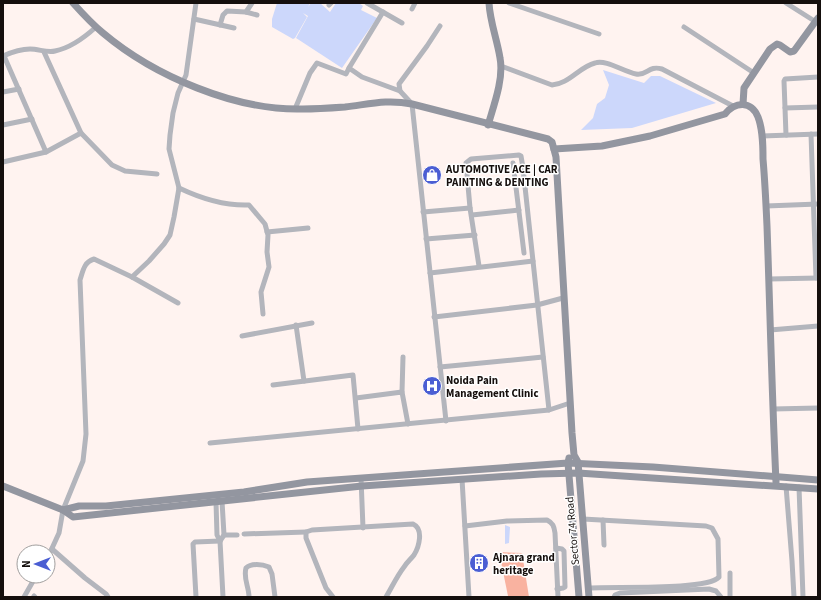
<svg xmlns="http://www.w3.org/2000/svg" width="821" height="600" viewBox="0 0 821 600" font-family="'Source Sans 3',sans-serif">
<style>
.green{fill:#f9b2a0}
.water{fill:#ccd7fb}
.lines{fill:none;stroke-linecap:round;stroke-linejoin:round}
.street{stroke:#b3b5bc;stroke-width:5}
.secondary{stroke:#9396a0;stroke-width:7}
.labels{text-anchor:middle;stroke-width:3;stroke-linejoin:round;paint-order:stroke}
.poi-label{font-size:11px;font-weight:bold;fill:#150f0d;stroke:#fff;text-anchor:start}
.street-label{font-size:11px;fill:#150f0d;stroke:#fff}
</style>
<rect width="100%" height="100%" fill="#fff3f0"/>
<path class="green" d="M499 552 522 553 529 597 508 596Z"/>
<g class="water">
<path d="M277 3H310L308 7 311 3H320L330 12 336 3H359L363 6 361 10 377 18 342 68 296 38 308 16 303 13 307 17 295 38 293 39 272 27V19Z"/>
<path d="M603 70 644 83 651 76H660L716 103 632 128 581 130 593 118 597 104 605 98 609 85Z"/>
<path d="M505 525 510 527 509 543 505 544Z"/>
</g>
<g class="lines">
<g class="street">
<path d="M367 3 402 23"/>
<path d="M509 3 599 34"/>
<path d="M786 3 816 22"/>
<path d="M329 5 331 3"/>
<path d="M412 9 415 3"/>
<path d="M246 12 252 3"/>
<path d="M383 12 349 68 362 77 400 91"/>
<path d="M194 19 234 28"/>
<path d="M220 25 223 15 227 11 246 12 257 15"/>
<path d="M440 26 427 46 399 84 400 91 412 104 446 421"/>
<path d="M684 27 754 73"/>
<path d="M44 52 81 133"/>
<path d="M3 56C12 52 20 49 30 49 39 49 47 53 55 51 70 48 85 37 96 27"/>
<path d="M4 56 46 152"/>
<path d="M501 66 552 85C569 84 579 67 595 63 606 59 624 72 636 74 648 76 648 65 662 69L733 106"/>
<path d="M3 92 19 89"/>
<path d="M785 108 818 107"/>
<path d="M295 109 310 73 317 63 346 74 349 68"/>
<path d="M3 125 32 119"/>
<path d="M811 134 816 278"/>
<path d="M786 135 784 81 785 79 818 77"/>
<path d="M762 136 818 134"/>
<path d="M3 162 46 152 81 133 112 165 125 171 157 174"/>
<path d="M513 163 524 253"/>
<path d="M179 188C200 198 225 206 249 205L265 224 268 235 267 252 269 267 261 292 263 314"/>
<path d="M766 206 818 204"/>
<path d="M423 212 470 208"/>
<path d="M472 215 519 210"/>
<path d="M267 232 308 228"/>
<path d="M426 239 475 235"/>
<path d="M479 266 470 208 466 163 471 159 519 155 521 156 523 168 549 410"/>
<path d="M430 273 533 261"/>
<path d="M132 277 149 261 164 244 170 235 174 217 179 188 169 149 170 135 173 113 178 93 186 75 196 3"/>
<path d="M769 279 818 278"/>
<path d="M434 317 537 305 563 298"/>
<path d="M296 325 304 381"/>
<path d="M770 330 818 326"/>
<path d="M242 336 312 323"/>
<path d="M440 367 543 357"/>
<path d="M273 385 353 375 358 429"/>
<path d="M402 392 403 357"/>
<path d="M356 398 402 392 408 424"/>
<path d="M773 409 818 408"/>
<path d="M210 443 549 410 570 403"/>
<path d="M361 478 363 528"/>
<path d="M462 479 469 597"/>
<path d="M786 486 792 561 794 597"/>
<path d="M799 487 803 597"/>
<path d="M216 502 217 535 220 541 223 597"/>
<path d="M583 519 706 526 712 528 718 539 719 577C707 591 612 586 589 588"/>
<path d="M603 520 604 545"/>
<path d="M465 526 507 521 547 520C553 523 554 526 555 533L558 597"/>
<path d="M244 534 306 532"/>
<path d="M224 535H237"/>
<path d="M220 541 224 535 222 501"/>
<path d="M556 548 562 549 564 551 565 587 563 588 557 589"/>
<path d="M52 549 85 578 106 594 108 597"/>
<path d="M48 557 59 533 63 510 83 461 86 434 80 280C83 271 84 262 94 259L132 277 178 303"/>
<path d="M730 573V597"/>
<path d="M34 596 35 597"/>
<path d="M24 597 36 576"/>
<path d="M196 597 193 544 195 542 220 541"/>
<path d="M249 597C249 587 243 578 246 568 251 563 262 564 269 567L272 574 275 597"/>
<path d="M333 597 326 588 306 538V532L312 530 413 524C424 529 419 547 414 555 411 559 407 562 404 567 397 576 392 587 386 597"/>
<path d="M614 597 615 595 620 593 709 589 716 591 721 597"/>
</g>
<g class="secondary">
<path d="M73 3C82 13 92 24 103 33 154 76 236 111 303 109 317 109 331 108 345 107 370 104 387 99 412 104L548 139 552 142 556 157 572 433 574 455 578 462 589 597"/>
<path d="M743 104 744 88 770 49 777 44 780 45 790 52 794 51 818 18"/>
<path d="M488 125C494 105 504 78 500 58 497 39 490 22 489 3"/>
<path d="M554 149 602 146 650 136 725 114C735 102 751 100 758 117 763 130 763 146 763 159 765 182 766 204 767 226 770 311 772 396 776 482"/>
<path d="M569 458 568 463 579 597"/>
<path d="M3 486 63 510 73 517 362 486 541 474 578 473 818 489"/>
<path d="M63 510 79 506H106L244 492 307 482 568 463 653 467 818 480"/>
</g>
</g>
<defs>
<g id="shop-disc" transform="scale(1)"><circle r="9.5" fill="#4b5ed3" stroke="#fff"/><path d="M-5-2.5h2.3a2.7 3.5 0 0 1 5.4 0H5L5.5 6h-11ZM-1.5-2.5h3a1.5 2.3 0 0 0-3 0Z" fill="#fff"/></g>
<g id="hospital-disc" transform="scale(1)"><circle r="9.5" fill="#4b5ed3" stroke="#fff"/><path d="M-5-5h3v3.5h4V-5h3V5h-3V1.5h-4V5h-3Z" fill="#fff"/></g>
<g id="building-disc" transform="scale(1)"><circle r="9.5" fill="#4b5ed3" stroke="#fff"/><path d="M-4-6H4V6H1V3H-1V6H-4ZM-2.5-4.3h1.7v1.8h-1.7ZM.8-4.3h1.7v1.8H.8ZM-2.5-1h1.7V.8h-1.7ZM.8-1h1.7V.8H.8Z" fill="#fff"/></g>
</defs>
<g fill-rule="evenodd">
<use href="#shop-disc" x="432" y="175"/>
<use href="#hospital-disc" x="432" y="386"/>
<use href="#building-disc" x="479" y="563"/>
</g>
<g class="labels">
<g class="poi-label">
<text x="446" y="173">AUTOMOTIVE ACE | CAR<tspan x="446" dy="13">PAINTING &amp; DENTING</tspan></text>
<text x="446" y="384">Noida Pain<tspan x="446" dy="13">Management Clinic</tspan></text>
<text x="493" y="561">Ajnara grand<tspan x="493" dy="13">heritage</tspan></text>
</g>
<g class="street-label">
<text transform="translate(572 531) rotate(-95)" y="4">Sector 74 Road</text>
</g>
</g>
<rect width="821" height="600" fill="none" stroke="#150f0d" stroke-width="8"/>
<g transform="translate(36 564) rotate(270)"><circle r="19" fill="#ffffff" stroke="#a19f9e"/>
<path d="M0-3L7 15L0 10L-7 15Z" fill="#4b5ed3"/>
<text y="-6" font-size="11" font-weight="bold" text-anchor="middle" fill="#150f0d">N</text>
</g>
</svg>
